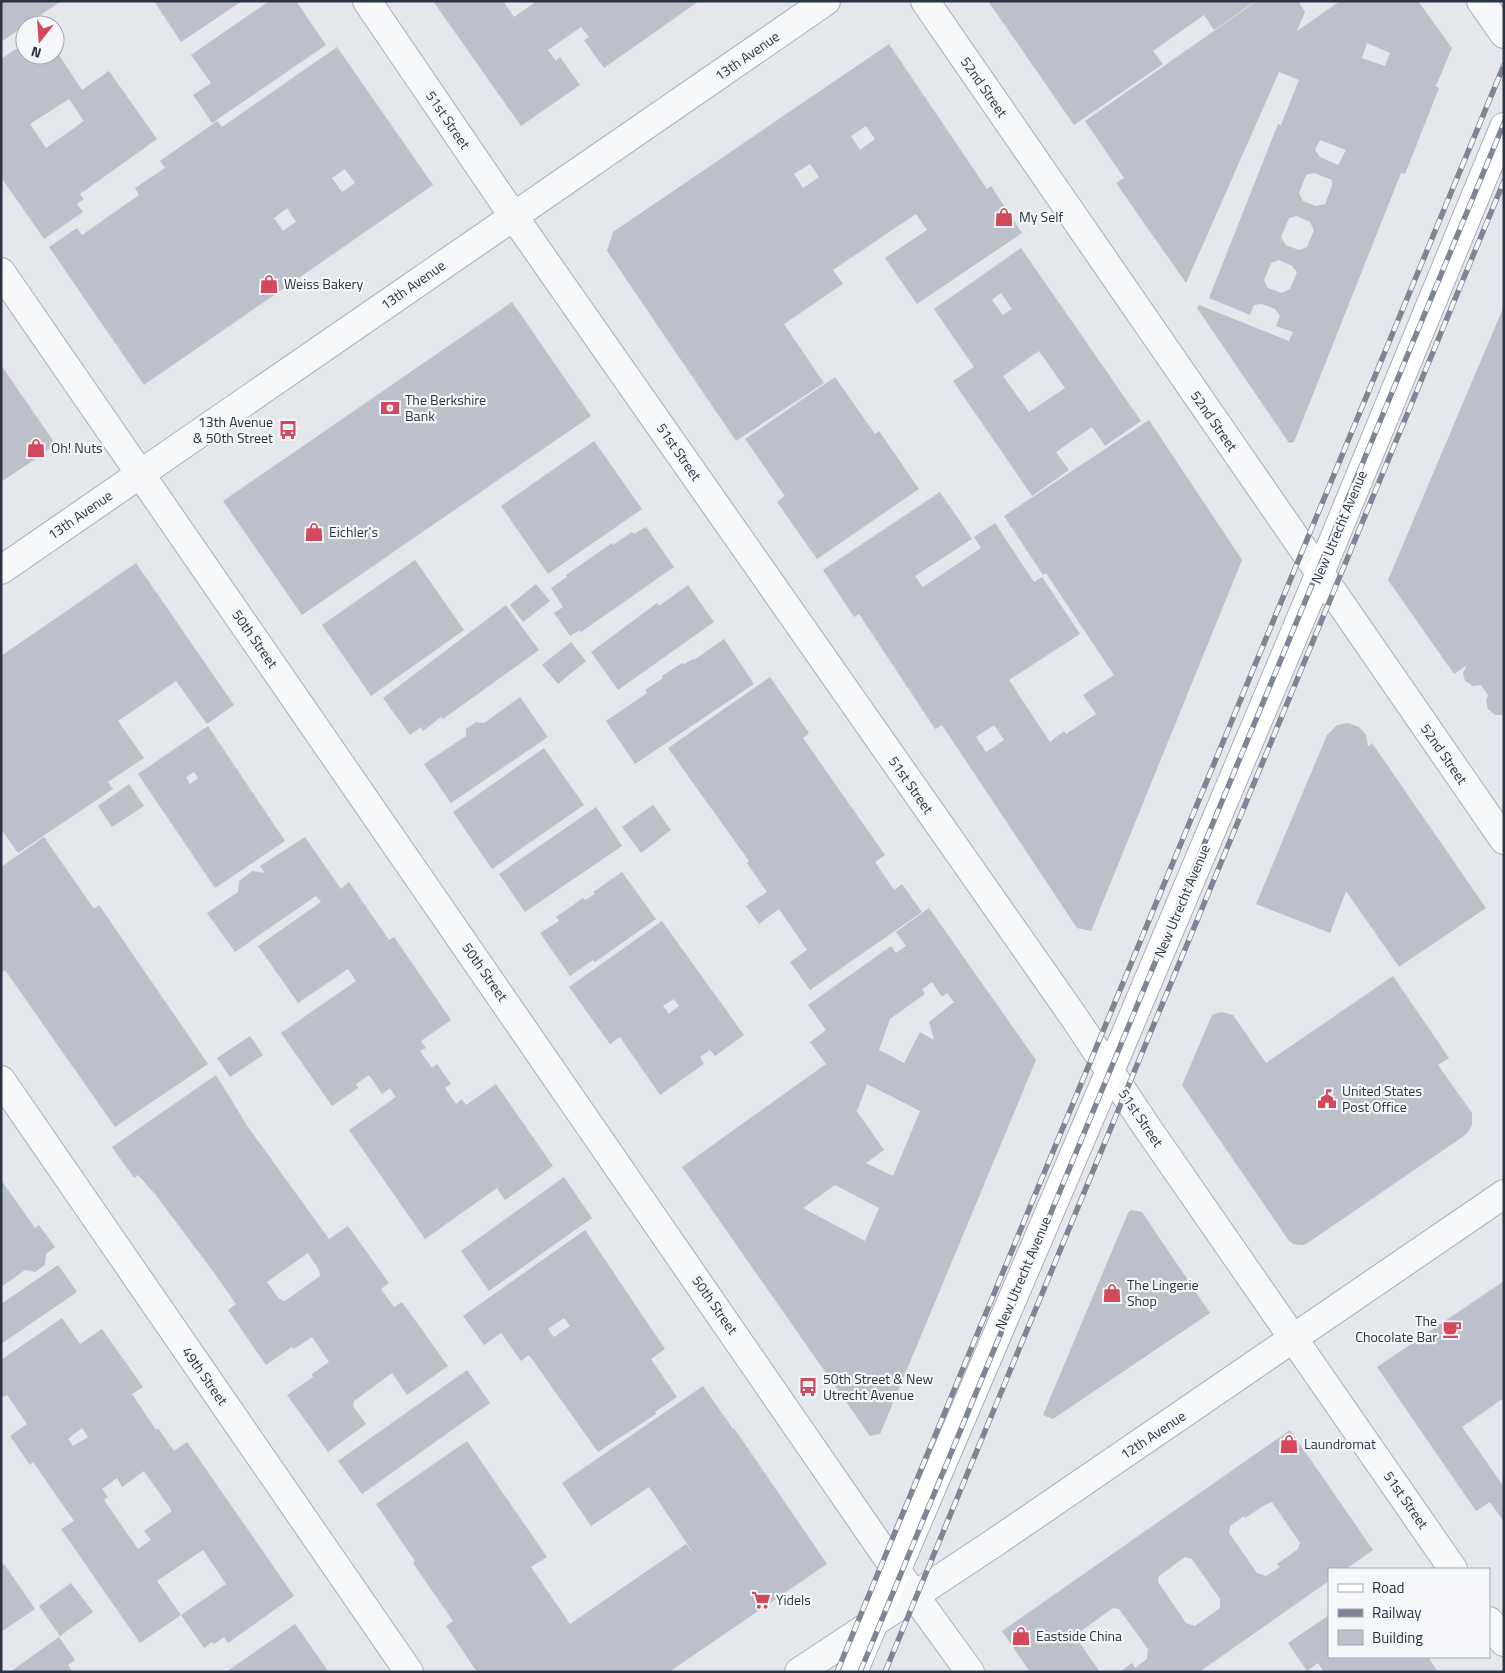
<svg xmlns="http://www.w3.org/2000/svg" width="1505" height="1673" viewBox="0 0 1505 1673" font-family="'Titillium Web',sans-serif">
<style>
.building{fill:#bbc0ca;fill-rule:evenodd}
.lines{fill:none;stroke-linecap:round;stroke-linejoin:round}
.street-casing{stroke:#a9aeb7;stroke-width:30}
.secondary-casing{stroke:#a9aeb7;stroke-width:30}
.street{stroke:#f7f8fa;stroke-width:28}
.secondary{stroke:#fff;stroke-width:28}
.rail-casing{stroke:#7d8696;stroke-width:5.5}
.rail{stroke:#f4f6f9;stroke-width:4;stroke-dasharray:11;stroke-linecap:butt}
.labels{text-anchor:middle;stroke-width:4.5;stroke-linejoin:round;paint-order:stroke}
.street-label{font-size:14px;fill:#2b3445;stroke:#f4f6f9}
.poi-label{font-size:14px;fill:#2b3445;stroke:#f4f6f9;text-anchor:start}
</style>
<rect width="100%" height="100%" fill="#e4e7ec"/>
<g class="building">
<path d="M1 1H61L1 42Z"/>
<path d="M154 1H242L181 42Z"/>
<path d="M269 1H296L326 45 212 123 193 95 211 83 191 55Z"/>
<path d="M433 1H503L514 17 537 1H699L604 68 584 40 589 37 581 27 548 50 556 61 560 57 580 85 521 126Z"/>
<path d="M988 1H1256L1214 30 1204 15 1153 51 1163 64 1074 125Z"/>
<path d="M1257 1H1298L1305 12 1297 31 1340 1H1418L1452 48 1436 86 1439 88 1405 174 1401 173 1294 442 1289 443 1197 308 1199 305 1289 341 1293 332 1276 326 1280 316 1275 309 1262 304 1254 305 1250 315 1209 298 1278 124 1281 125 1299 80 1279 72 1186 283 1116 183 1124 178 1085 121ZM1367 43 1390 53 1385 66 1362 58ZM1320 140 1346 150 1338 165 1320 157 1315 150ZM1314 173 1332 180V186L1325 204 1316 206 1303 201 1299 193 1306 175ZM1297 216 1310 222 1314 230 1307 247 1299 250 1286 245 1281 237 1289 218ZM1279 260 1292 266 1297 272 1290 289 1282 293 1268 288 1264 280 1271 263Z"/>
<path d="M25 43V55H55V49L82 90 109 71 157 139 80 194 84 199 77 204 83 212 44 239 1 177V59ZM69 99 84 121 46 148 30 124Z"/>
<path d="M889 44 987 189 991 186 1022 233 917 304 885 258 927 230 916 214 833 270 843 284 784 324 824 383 736 441 607 251 613 232ZM866 126 875 139 860 150 851 136ZM810 164 819 177 803 188 794 174Z"/>
<path d="M337 47 433 185 144 385 49 247 77 228 82 235 139 195 135 188 165 168 160 161 217 121 222 127ZM345 169 355 183 342 192 332 178ZM287 208 296 222 283 231 274 218Z"/>
<path d="M1021 248 1141 421 1105 446 1092 427 1056 452 1069 470 1032 496 953 381 974 367 934 309ZM1001 293 1012 309 1003 315 992 300ZM1039 351 1065 388 1029 412 1003 376Z"/>
<path d="M512 302 591 416 302 615 223 501Z"/>
<path d="M1504 306V718L1502 715H1495L1488 709 1486 701 1488 695 1481 685 1473 686 1465 681 1463 673 1467 665 1454 674 1388 580Z"/>
<path d="M1 365 56 445 1 482Z"/>
<path d="M835 377 875 434 879 431 919 489 817 559 777 502 785 496 745 439Z"/>
<path d="M1149 420 1242 560 1091 931 1077 928 942 725 935 729 859 614 854 617 823 570 940 492 972 539 915 576 923 587 981 548 974 537 995 523 1034 582 1042 577 1080 634 1009 680 1050 742 1064 731 1066 734 1096 714 1083 695 1114 675 1046 573 1043 575 1004 516ZM994 725 1004 740 986 752 976 737Z"/>
<path d="M594 441 642 509 548 574 501 506Z"/>
<path d="M646 527 674 567 581 632 580 630 570 636 554 613 563 607 551 588 567 577 566 575 612 543 613 545 632 532 634 534Z"/>
<path d="M415 560 464 630 371 696 322 625Z"/>
<path d="M136 563 234 705 207 724 176 681 118 721 144 758 108 782 113 789 18 853 1 829V656Z"/>
<path d="M536 584 550 601 523 622 510 605Z"/>
<path d="M688 585 714 622 618 690 591 652 657 603 659 606Z"/>
<path d="M506 605 539 650 443 719 441 717 423 731 421 727 410 735 383 698Z"/>
<path d="M724 639 754 684 635 764 606 721 647 693 645 690 663 678 662 676 682 663 684 664 693 659 694 660Z"/>
<path d="M571 642 586 661 558 684 542 665Z"/>
<path d="M770 677 809 733 803 738 885 855 875 862 894 890 902 884 922 912 810 990 790 962 807 950 779 909 759 924 746 906 767 892 747 863 749 861 668 748Z"/>
<path d="M520 697 548 737 451 803 424 764 466 736V729L476 722 484 723Z"/>
<path d="M1348 723 1359 727 1363 731 1366 735 1368 747 1372 743 1486 908 1399 967 1346 891 1330 933 1256 904 1327 735 1337 725Z"/>
<path d="M208 726 285 841 215 888 138 774ZM194 772 198 778 190 784 186 777Z"/>
<path d="M544 748 584 805 492 869 453 812Z"/>
<path d="M129 784 144 806 112 827 98 806Z"/>
<path d="M653 805 671 830 641 853 622 827Z"/>
<path d="M596 807 622 846 525 912 499 874Z"/>
<path d="M44 837 94 909 99 905 208 1064 115 1127 5 970 1 973V867Z"/>
<path d="M305 837 341 889 349 882 389 940 394 937 451 1020 421 1041 426 1048 420 1051 432 1068 437 1064 451 1084 445 1088 456 1104 462 1099 466 1105 496 1084 553 1166 505 1200 497 1188 425 1239 349 1130 396 1097 390 1088 382 1094 369 1075 356 1084 358 1088 332 1106 281 1033 356 981 348 969 298 1003 258 946 321 902 316 896 235 952 207 913 238 892 239 881 252 871 265 873 260 866Z"/>
<path d="M622 872 656 919 595 962 593 960 570 976 540 933 559 921 556 917 583 898 585 900 595 894 593 892Z"/>
<path d="M929 908 1036 1060 880 1434 870 1436 682 1167 826 1064 810 1042 826 1030 808 1005 891 946 896 953 906 946 896 932ZM932 982 942 997 947 993 954 1002 929 1022 934 1040 920 1032 904 1063 879 1050 890 1019 925 994 922 989ZM867 1084 920 1111 893 1176 866 1163 884 1150 856 1110 858 1109ZM835 1185 879 1208 865 1241 803 1208Z"/>
<path d="M662 921 744 1035 715 1056 710 1050 700 1057 704 1064 660 1095 620 1037 610 1044 569 987ZM674 999 679 1006 669 1014 663 1006Z"/>
<path d="M1393 976 1449 1058 1438 1065 1472 1113V1125L1468 1132 1464 1136 1306 1244 1302 1245 1293 1244 1289 1241 1182 1085 1183 1083 1212 1015 1214 1014 1222 1012 1233 1015 1266 1063Z"/>
<path d="M250 1036 263 1055 230 1077 217 1058Z"/>
<path d="M216 1075 248 1127 329 1239 348 1226 389 1283 381 1289 394 1307 402 1302 448 1366 407 1395 392 1373 354 1401 353 1406 366 1424 328 1452 287 1395 313 1377 312 1374 329 1362 312 1337 294 1349 292 1347 266 1365 228 1310 236 1304 215 1274 155 1194 138 1175 134 1178 112 1147ZM308 1253 319 1270 320 1276 285 1301 279 1299 267 1282Z"/>
<path d="M564 1177 592 1218 489 1291 461 1251Z"/>
<path d="M1 1180 35 1228 39 1225 55 1247 46 1254 45 1265 35 1272 25 1270 1 1287Z"/>
<path d="M1131 1210 1142 1212 1210 1313 1053 1419 1043 1415 1128 1213Z"/>
<path d="M585 1230 665 1349 651 1359 677 1397 655 1412 656 1414 598 1452 529 1355 521 1361 501 1333 484 1345 463 1316ZM564 1318 570 1326 554 1337 548 1329Z"/>
<path d="M58 1265 77 1292 1 1344V1304Z"/>
<path d="M1504 1281V1398L1462 1427 1504 1487V1522L1490 1502 1476 1511 1377 1367Z"/>
<path d="M62 1318 80 1344 102 1329 143 1387 132 1394 156 1430 158 1428 174 1451 187 1442 294 1596 228 1643 224 1637 214 1644 212 1642 204 1648 181 1615 226 1584 203 1550 157 1581 181 1615 140 1643 61 1529 74 1521 33 1462 30 1465 10 1436 27 1424 7 1395 3 1397 1 1395V1360ZM82 1428 88 1437 73 1446 68 1439ZM144 1471 172 1511 144 1531 151 1540 138 1549 104 1500 108 1497 102 1489 117 1478 122 1487Z"/>
<path d="M467 1370 490 1403 362 1494 338 1461Z"/>
<path d="M703 1386 733 1429 734 1428 827 1564 669 1672H477L446 1626 453 1621 413 1563 415 1561 376 1504 467 1441 547 1557 531 1567 570 1624 686 1544 694 1554 649 1487 707 1448 591 1526 562 1483Z"/>
<path d="M1290 1430 1373 1550 1346 1569H1329V1581L1199 1672H1120L1132 1663 1135 1668 1147 1659 1148 1649 1119 1609 1113 1608 1081 1631 1077 1639 1100 1672H1030L1002 1631ZM1272 1502 1300 1543 1298 1549 1277 1564 1280 1567 1266 1576 1257 1573 1229 1533 1230 1526 1244 1516 1245 1518 1265 1505ZM1185 1557 1192 1559 1220 1599V1608L1195 1626 1186 1623 1158 1582 1159 1576Z"/>
<path d="M4 1564 35 1609 1 1632V1566Z"/>
<path d="M71 1583 93 1612 60 1636 39 1606Z"/>
<path d="M1329 1615V1657H1428L1438 1672H1324L1318 1663 1307 1671 1288 1643Z"/>
<path d="M295 1624 329 1672H226Z"/>
<path d="M59 1637 75 1660 68 1665 73 1672H10Z"/>
</g>
<g class="lines">
<g class="street-casing">
<g id="street">
<path d="M367 1 514 217 1076 1020 1144 1123 1453 1569"/>
<path d="M925 1 1504 840"/>
<path d="M1481 1 1504 34"/>
<path d="M1 272 896 1570 970 1672"/>
<path d="M1 570 826 1"/>
<path d="M1 1080 409 1672"/>
<path d="M1489 1621 1504 1642"/>
<path d="M799 1672 991 1545 1504 1194"/>
</g>
</g>
<g class="secondary-casing">
<path id="secondary" d="M853 1672 1124 1038 1320 573 1504 127"/>
</g>
<use href="#street" class="street"/>
<use href="#secondary" class="secondary"/>
<g class="rail-casing">
<g id="rail">
<path d="M837 1672 1504 65"/>
<path d="M860 1672 1504 123"/>
<path d="M885 1672 1504 181"/>
</g>
</g>
<use href="#rail" class="rail"/>
</g>
<defs>
<g id="shop-bare" transform="scale(1.5)"><path d="M-5-2.5h2.3a2.7 3.5 0 0 1 5.4 0H5L5.5 6h-11ZM-1.5-2.5h3a1.5 2.3 0 0 0-3 0Z" fill="#d1495b" stroke="#f4f6f9" stroke-width="2.5" paint-order="stroke"/></g>
<g id="bank-bare" transform="scale(1.5)"><path d="M-6-4H6V4H-6ZM0-2.3a2.3 2.3 0 1 0 0 4.6a2.3 2.3 0 1 0 0-4.6Z" fill="#d1495b" stroke="#f4f6f9" stroke-width="2.5" paint-order="stroke"/></g>
<g id="bus-bare" transform="scale(1.5)"><path d="M-5-6H5V4H4V6H2V4H-2V6H-4V4H-5ZM-3.5-4V0h7V-4ZM-3.5 1.2v1.5H-2V1.2ZM2 1.2v1.5H3.5V1.2Z" fill="#d1495b" stroke="#f4f6f9" stroke-width="2.5" paint-order="stroke"/></g>
<g id="civic-bare" transform="scale(1.5)"><path d="M-.6-6.5H3V-4.5H.6V-3L4-1V1h2V6H-6V1h2V-1L-.6-3ZM-1.2 2.5V6h2.4V2.5Z" fill="#d1495b" stroke="#f4f6f9" stroke-width="2.5" paint-order="stroke"/></g>
<g id="cafe-bare" transform="scale(1.5)"><path d="M-5.5-4.5H6V0H3Q3 3.5 0 3.5H-2.5Q-5.5 3.5-5.5 0ZM3-3.2v2h1.7v-2ZM-6 4.5H4V6H-6Z" fill="#d1495b" stroke="#f4f6f9" stroke-width="2.5" paint-order="stroke"/></g>
<g id="supermarket-bare" transform="scale(1.5)"><path d="M-6-5.5h2.5l.6 2H6L4.5 2H-2.5L-4.4-4H-6ZM-1.5 3.2a1.3 1.3 0 1 0 .1 0ZM3 3.2a1.3 1.3 0 1 0 .1 0Z" fill="#d1495b" stroke="#f4f6f9" stroke-width="2.5" paint-order="stroke"/></g>
</defs>
<g fill-rule="evenodd">
<use href="#shop-bare" x="1004" y="217"/>
<use href="#shop-bare" x="269" y="284"/>
<use href="#bank-bare" x="390" y="408"/>
<use href="#bus-bare" x="288" y="430"/>
<use href="#shop-bare" x="36" y="448"/>
<use href="#shop-bare" x="314" y="532"/>
<use href="#civic-bare" x="1327" y="1099"/>
<use href="#shop-bare" x="1112" y="1293"/>
<use href="#cafe-bare" x="1452" y="1329"/>
<use href="#bus-bare" x="808" y="1387"/>
<use href="#shop-bare" x="1289" y="1444"/>
<use href="#supermarket-bare" x="761" y="1600"/>
<use href="#shop-bare" x="1021" y="1636"/>
</g>
<g class="labels">
<g class="street-label">
<text transform="translate(747 56) rotate(-35)" y="5">13th Avenue</text>
<text transform="translate(984 87) rotate(55)" y="5">52nd Street</text>
<text transform="translate(448 120) rotate(56)" y="5">51st Street</text>
<text transform="translate(413 285) rotate(-35)" y="5">13th Avenue</text>
<text transform="translate(1214 421) rotate(55)" y="5">52nd Street</text>
<text transform="translate(679 452) rotate(55)" y="5">51st Street</text>
<text transform="translate(80 515) rotate(-35)" y="5">13th Avenue</text>
<text transform="translate(1339 527) rotate(-67)" y="5">New Utrecht Avenue</text>
<text transform="translate(255 639) rotate(55)" y="5">50th Street</text>
<text transform="translate(1444 754) rotate(55)" y="5">52nd Street</text>
<text transform="translate(911 785) rotate(55)" y="5">51st Street</text>
<text transform="translate(1182 901) rotate(-67)" y="5">New Utrecht Avenue</text>
<text transform="translate(485 972) rotate(55)" y="5">50th Street</text>
<text transform="translate(1141 1118) rotate(56)" y="5">51st Street</text>
<text transform="translate(1023 1273) rotate(-67)" y="5">New Utrecht Avenue</text>
<text transform="translate(715 1305) rotate(55)" y="5">50th Street</text>
<text transform="translate(205 1376) rotate(55)" y="5">49th Street</text>
<text transform="translate(1153 1435) rotate(-34)" y="5">12th Avenue</text>
<text transform="translate(1406 1500) rotate(55)" y="5">51st Street</text>
</g>
<g class="poi-label">
<text x="1019" y="222">My Self</text>
<text x="284" y="289">Weiss Bakery</text>
<text x="405" y="405">The Berkshire<tspan x="405" dy="16">Bank</tspan></text>
<text x="273" y="427" text-anchor="end">13th Avenue<tspan x="273" dy="16">&amp; 50th Street</tspan></text>
<text x="51" y="453">Oh! Nuts</text>
<text x="329" y="537">Eichler's</text>
<text x="1342" y="1096">United States<tspan x="1342" dy="16">Post Office</tspan></text>
<text x="1127" y="1290">The Lingerie<tspan x="1127" dy="16">Shop</tspan></text>
<text x="1437" y="1326" text-anchor="end">The<tspan x="1437" dy="16">Chocolate Bar</tspan></text>
<text x="823" y="1384">50th Street &amp; New<tspan x="823" dy="16">Utrecht Avenue</tspan></text>
<text x="1304" y="1449">Laundromat</text>
<text x="776" y="1605">Yidels</text>
<text x="1036" y="1641">Eastside China</text>
</g>
</g>
<rect width="1505" height="1673" fill="none" stroke="#2b3445" stroke-width="5"/>
<rect x="1328" y="1568" width="162" height="90" fill="#f4f6f9" stroke="#a4a8b1"/>
<rect x="1338" y="1584" width="25" height="8" fill="#ffffff" stroke="#a4a8b1"/>
<text x="1372" y="1593" font-size="15" fill="#2b3445">Road</text>
<rect x="1338" y="1609" width="25" height="8" fill="#7d8696" stroke="#a4a8b1"/>
<text x="1372" y="1618" font-size="15" fill="#2b3445">Railway</text>
<rect x="1338" y="1630" width="25" height="15" fill="#bbc0ca" stroke="#a4a8b1"/>
<text x="1372" y="1643" font-size="15" fill="#2b3445">Building</text>
<g transform="translate(40 40) rotate(197)"><circle r="24" fill="#f4f6f9" stroke="#a4a8b1"/>
<path d="M0-4L9 19L0 12L-9 19Z" fill="#d1495b"/>
<text y="-8" font-size="14" font-weight="bold" text-anchor="middle" fill="#2b3445">N</text>
</g>
</svg>
